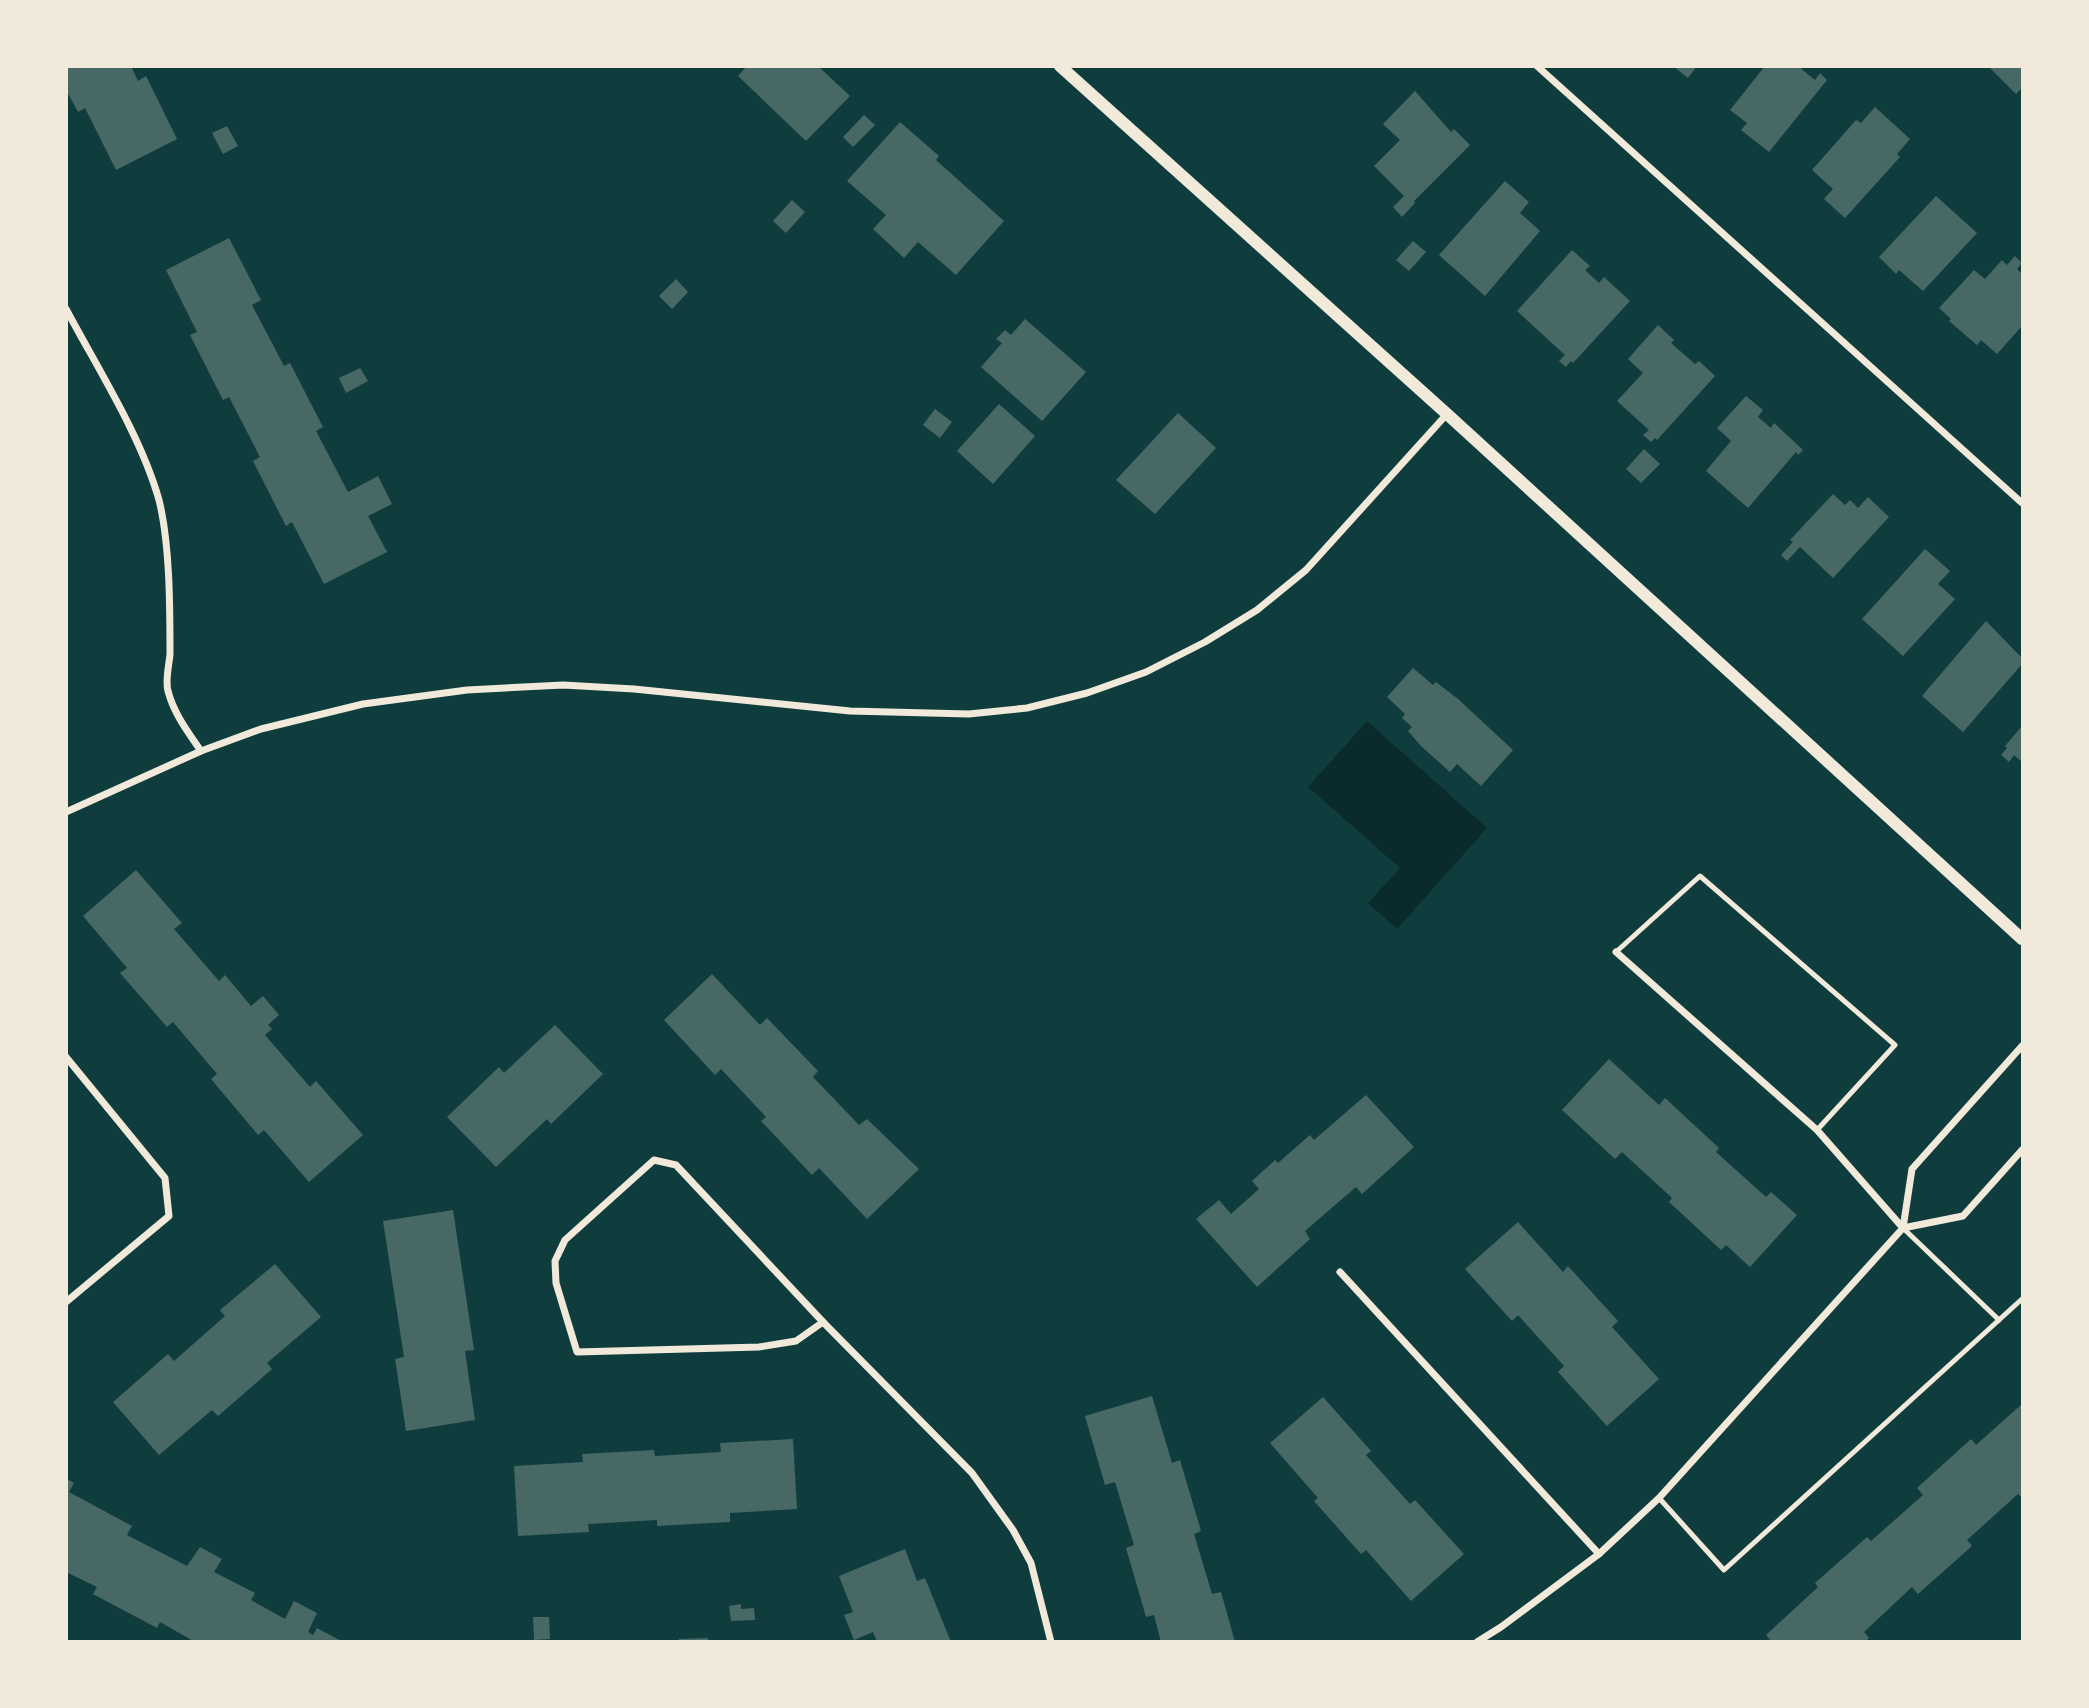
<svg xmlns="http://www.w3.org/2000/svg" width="2089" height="1708" viewBox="0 0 2089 1708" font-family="'Asap Condensed',sans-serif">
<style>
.water{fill:#0a2a2b}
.building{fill:#486865}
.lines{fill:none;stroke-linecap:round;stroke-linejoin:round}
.service{stroke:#f1e9da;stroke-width:5}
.minor{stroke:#f1e9da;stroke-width:7}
.tertiary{stroke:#f1e9da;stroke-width:12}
</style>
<rect width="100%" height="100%" fill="#0f3d3e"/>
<path class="water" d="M1367 721 1487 828 1397 929 1368 903 1400 868 1308 787Z"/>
<g class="building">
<path d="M66 66H131L138 81 146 76 177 139 116 170 85 108 78 112 66 90Z"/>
<path d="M747 66H818L850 96 806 141 738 76Z"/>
<path d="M1673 66H1697L1688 78Z"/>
<path d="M1765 66H1798L1815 80 1820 73 1827 80 1769 152 1741 130 1747 123 1730 110Z"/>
<path d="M1988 66H2022V88L2016 94Z"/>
<path d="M1415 91 1451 132 1454 129 1470 145 1414 201 1415 203 1402 217 1393 207 1404 196 1374 166 1400 140 1383 124Z"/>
<path d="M1875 107 1910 139 1897 154 1900 157 1845 218 1824 199 1833 189 1812 170 1856 120 1861 123Z"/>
<path d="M864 115 875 125 853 147 843 137Z"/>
<path d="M900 122 939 156 936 160 1004 221 956 275 918 242 904 258 873 229 886 215 847 181Z"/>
<path d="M227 126 238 146 223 154 212 133Z"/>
<path d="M1505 181 1529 202 1520 213 1540 231 1485 296 1439 255Z"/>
<path d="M1936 196 1977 233 1923 291 1899 270 1896 274 1879 257Z"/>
<path d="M792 200 805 212 786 233 773 221Z"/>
<path d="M229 238 261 300 252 305 284 366 290 363 323 427 316 431 348 492 378 476 392 504 368 516 387 552 324 584 292 522 286 526 253 461 260 457 229 397 223 400 190 335 197 332 166 270Z"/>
<path d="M1413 241 1426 252 1409 271 1396 260Z"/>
<path d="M1572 250 1590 266 1585 270 1599 283 1604 277 1630 301 1573 363 1571 361 1566 367 1559 361 1565 355 1517 311Z"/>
<path d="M2015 256 2022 263 2017 269 2022 274V326L1997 354 1981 340 1977 345 1949 321 1951 319 1939 308 1974 270 1985 279 2002 260 2007 265Z"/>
<path d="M676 279 688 292 672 309 659 296Z"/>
<path d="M1025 319 1086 372 1042 421 981 367 1002 343 996 339 1005 330 1011 335Z"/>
<path d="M1658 325 1674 340 1671 343 1695 364 1699 361 1715 376 1657 440 1655 438 1651 442 1643 435 1649 430 1617 401 1643 373 1628 359Z"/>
<path d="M360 368 368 381 346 393 339 378Z"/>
<path d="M1746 396 1763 410 1758 417 1771 428 1774 423 1803 450 1798 455 1796 452 1748 508 1706 471 1731 441 1717 428Z"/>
<path d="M999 404 1035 436 993 484 957 451Z"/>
<path d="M935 409 952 422 940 438 923 425Z"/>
<path d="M1178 413 1216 448 1155 514 1116 480Z"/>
<path d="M1644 449 1660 464 1641 483 1626 469Z"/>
<path d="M1833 494 1845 505 1850 500 1858 508 1868 497 1889 517 1833 578 1800 547 1787 561 1781 555 1793 542 1790 540Z"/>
<path d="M1925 549 1950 571 1938 584 1955 599 1903 656 1862 619Z"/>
<path d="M1986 621 2022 658V664L1963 732 1922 696Z"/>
<path d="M1413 668 1433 685 1436 682 1458 699 1513 750 1481 786 1457 764 1450 772 1421 746 1408 731 1412 727 1402 718 1405 714 1387 697Z"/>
<path d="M2022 726V762L2014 755 2009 762 2001 755 2007 748 2005 746Z"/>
<path d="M136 870 182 923 174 929 219 981 225 975 251 1006 263 996 279 1015 268 1025 272 1029 265 1035 310 1087 316 1081 363 1135 309 1182 264 1130 258 1135 211 1079 217 1074 173 1022 167 1027 120 973 127 968 83 916Z"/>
<path d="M712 974 760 1025 767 1018 818 1071 813 1077 859 1125 867 1119 919 1169 867 1219 819 1168 812 1175 761 1121 766 1117 721 1069 715 1075 664 1020Z"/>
<path d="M555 1025 603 1074 551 1124 547 1119 496 1167 447 1117 499 1067 504 1073Z"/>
<path d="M1609 1059 1659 1105 1665 1098 1719 1148 1716 1152 1766 1197 1771 1192 1797 1215 1750 1267 1726 1245 1721 1250 1669 1202 1672 1198 1622 1152 1615 1159 1562 1110Z"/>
<path d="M1366 1095 1414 1147 1362 1194 1356 1187 1305 1231 1310 1239 1257 1287 1196 1219 1219 1200 1231 1214 1259 1189 1252 1181 1275 1160 1278 1163 1310 1135 1314 1140Z"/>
<path d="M453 1210 474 1350 465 1351 475 1420 406 1431 395 1359 404 1357 383 1221Z"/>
<path d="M1518 1222 1563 1272 1568 1266 1618 1321 1612 1327 1659 1379 1607 1426 1558 1372 1564 1366 1518 1315 1512 1321 1465 1269Z"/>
<path d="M275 1264 321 1317 267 1363 272 1369 218 1416 212 1410 159 1455 113 1402 168 1354 174 1361 225 1316 220 1310Z"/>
<path d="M1152 1396 1172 1463 1180 1460 1201 1531 1194 1534 1212 1594 1221 1592 1235 1642H1161L1154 1615 1146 1617 1126 1548 1134 1545 1115 1482 1105 1485 1085 1416Z"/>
<path d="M1323 1397 1371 1451 1366 1455 1410 1504 1415 1500 1464 1554 1411 1601 1366 1550 1361 1554 1314 1501 1318 1498 1270 1443Z"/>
<path d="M2022 1404V1498L2018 1494 1967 1540 1972 1546 1918 1594 1912 1587 1864 1632 1869 1638 1865 1642H1772L1766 1635 1818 1587 1815 1583 1867 1537 1871 1541 1923 1495 1917 1488 1971 1439 1976 1445Z"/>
<path d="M793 1439 797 1509 730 1513V1522L657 1526V1520L588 1524 589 1532 518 1536 514 1466 583 1462 582 1454 654 1450 655 1456 721 1452 720 1443Z"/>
<path d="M66 1478 74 1483 69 1492 132 1526 127 1535 187 1566 200 1547 222 1559 214 1572 255 1593 251 1600 285 1619 294 1601 317 1613 308 1632 313 1635 317 1628 343 1642H195L160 1622 157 1628 93 1594 97 1587 66 1572Z"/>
<path d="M905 1549 917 1581 925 1578 951 1642H877L873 1632 854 1640 844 1615 853 1612 839 1576Z"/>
<path d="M741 1604V1609L754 1608 755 1620 731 1621 729 1606Z"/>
<path d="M533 1617H549L550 1639 534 1640Z"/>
<path d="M708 1638 709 1642H679V1639Z"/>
</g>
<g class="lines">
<g class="service">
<path d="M1616 952 1700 876 1895 1045 1817 1130"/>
<path d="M1903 1228 1999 1320"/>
<path d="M1659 1498 1724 1570 2022 1299"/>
</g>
<g class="minor">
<path d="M1537 66 2022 503"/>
<path d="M66 309C98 369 141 436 159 500 170 544 170 609 170 654 169 666 165 680 168 691 174 714 188 732 201 751"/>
<path d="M66 812 201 751 261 729 363 704 467 690 563 685 634 689 850 711 969 714 1027 708 1087 693 1146 672 1205 642 1257 610 1306 570 1447 414"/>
<path d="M2022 1046 1912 1169 1903 1228 1963 1216 2022 1150"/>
<path d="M66 1057 165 1178 169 1216 66 1302"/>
<path d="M654 1160 676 1165 823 1322 796 1341 759 1347 577 1352 556 1283 555 1261 565 1240Z"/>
<path d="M1340 1272 1599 1554"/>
<path d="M823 1322 972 1473 1013 1530 1031 1563 1051 1642"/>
<path d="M1477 1642 1501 1627 1599 1554 1659 1498 1903 1228 1817 1130 1616 952"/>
</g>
<path class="tertiary" d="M1060 66 1447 414 2022 939"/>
</g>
<rect width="2089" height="1708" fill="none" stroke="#f1e9da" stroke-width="136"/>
</svg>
